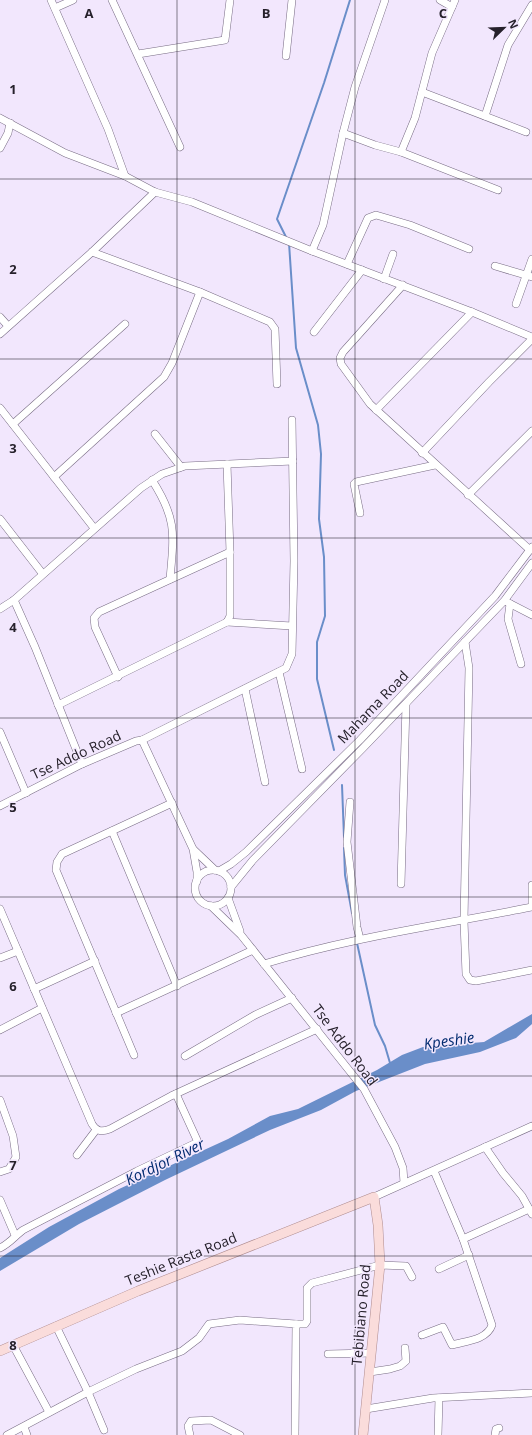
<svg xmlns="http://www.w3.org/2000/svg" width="532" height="1435" viewBox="0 0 532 1435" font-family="'Open Sans',sans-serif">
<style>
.water{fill:#6a8ec9}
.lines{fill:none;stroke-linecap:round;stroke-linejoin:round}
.stream{stroke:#6a8ec9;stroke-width:2}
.minor-casing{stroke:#786c84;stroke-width:8}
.major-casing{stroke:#ae8b8e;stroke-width:10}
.minor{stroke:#fff;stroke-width:7}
.major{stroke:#fadcdb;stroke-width:9}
.grid{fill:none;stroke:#26212b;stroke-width:1;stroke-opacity:0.55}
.labels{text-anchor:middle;stroke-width:3;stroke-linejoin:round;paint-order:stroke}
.street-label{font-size:14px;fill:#26212b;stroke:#f2e7fd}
.water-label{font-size:15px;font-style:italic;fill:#002a6f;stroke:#f2e7fd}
.grid-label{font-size:13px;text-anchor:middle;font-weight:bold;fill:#26212b;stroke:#f2e7fd;stroke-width:3;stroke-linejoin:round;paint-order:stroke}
</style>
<rect width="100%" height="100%" fill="#f2e7fd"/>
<path class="water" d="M532 1014V1024L516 1038 480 1052 425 1064 356 1091 321 1110 270 1130 165 1180 79 1224 0 1271V1258L49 1227 119 1189 228 1139 270 1116 298 1109 377 1070 402 1055 423 1047 484 1042Z"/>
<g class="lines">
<g class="stream">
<path d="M287 239 277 219 324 83 350 0"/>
<path d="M289 243 296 348 318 425 321 454 319 519 324 557 325 616 317 642V679L334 750"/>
<path d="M342 785 344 837"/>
<path d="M344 848 345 875 352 913"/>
<path d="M357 943 375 1025 385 1046 390 1063"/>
</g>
<g class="minor-casing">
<g id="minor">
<path d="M51 0 108 129 125 176"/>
<path d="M112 0 180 147"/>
<path d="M440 0 452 7"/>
<path d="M55 8 73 0"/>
<path d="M138 54 225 40 230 0"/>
<path d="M286 56 292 0"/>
<path d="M422 92 526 132"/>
<path d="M485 116 508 45 532 5"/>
<path d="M0 118 65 153 125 176 155 192 192 202 312 251 472 312 532 337"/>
<path d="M343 133 355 87 385 0"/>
<path d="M0 148 8 133 10 123"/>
<path d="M401 152 498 190"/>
<path d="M312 251 323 225 343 133 375 145 401 152 415 118 432 53 455 0"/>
<path d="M92 252 200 292 270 322 275 329 277 384"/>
<path d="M347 264 368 218 376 215 410 225 469 249"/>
<path d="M495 266 532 277"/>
<path d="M384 279 393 254"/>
<path d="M403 285 343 352 340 358 341 364 370 404 530 550"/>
<path d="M516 304 532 259"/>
<path d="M0 317 8 326"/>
<path d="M314 332 362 270"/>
<path d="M0 334 92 252 155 192"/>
<path d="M0 408 94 528"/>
<path d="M376 410 472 312"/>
<path d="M13 424 125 324"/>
<path d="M155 434 181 467"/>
<path d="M422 453 489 382 532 339"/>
<path d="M54 477 164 377 172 363 200 292"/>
<path d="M152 480C177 519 174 534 170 579"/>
<path d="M468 495 532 431"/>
<path d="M360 513 354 484 356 482 435 465"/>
<path d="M0 519 42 573"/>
<path d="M14 600 35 647 82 764"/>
<path d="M507 602 532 615"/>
<path d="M510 604 508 619 521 664"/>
<path d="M0 609 14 600 141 488 162 474 185 466 293 461"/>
<path d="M227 622 292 626"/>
<path d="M465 642 469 668 464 921 466 974 470 980 476 981 532 970"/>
<path d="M279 672 302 769"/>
<path d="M118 677 95 627 94 618 99 612 230 552"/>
<path d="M245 689 265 782"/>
<path d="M58 705 227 622 230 616V552L227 464"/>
<path d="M0 732 26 793"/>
<path d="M142 740 193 849 197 872V881"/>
<path d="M350 802 347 842 357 927 360 939"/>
<path d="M0 806 82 764 136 741 142 740 286 668 292 654 294 561 292 420"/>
<path d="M112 831 177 986"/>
<path d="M194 850 215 870"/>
<circle cx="213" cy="888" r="18"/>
<path d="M219 871 231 864 246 852 360 740 495 596 532 547"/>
<path d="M401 884 406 704"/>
<path d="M532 885V903"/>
<path d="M231 887 253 860 364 747 504 601 532 563"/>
<path d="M228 898 240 931"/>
<path d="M211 906 241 935 364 1089 395 1147 403 1168 404 1183"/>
<path d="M0 909 92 1124C97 1132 102 1132 110 1129L171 1096 317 1029"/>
<path d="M0 958 18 951"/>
<path d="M264 964C351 937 442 925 532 907"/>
<path d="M34 989 95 961"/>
<path d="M116 1013 253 950"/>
<path d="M0 1030 42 1008"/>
<path d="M134 1055 56 870 57 862 62 854 172 803"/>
<path d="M185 1056 255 1015 292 998"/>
<path d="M0 1100 13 1136 16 1157 9 1169 0 1172"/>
<path d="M485 1147 503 1173 522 1196 532 1214"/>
<path d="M77 1155 96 1130"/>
<path d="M374 1197 532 1126"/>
<path d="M0 1200 15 1235"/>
<path d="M463 1239 529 1209"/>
<path d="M0 1248C9 1244 15 1236 23 1230L137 1171 196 1143 197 1140 176 1094"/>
<path d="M439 1269 469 1255"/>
<path d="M296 1324H305L307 1321V1288L312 1283 380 1265 406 1266 412 1277"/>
<path d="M56 1326 88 1392 104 1430"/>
<path d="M422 1335 443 1327 452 1345C466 1341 487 1340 492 1325L463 1239 434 1171"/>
<path d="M13 1345 49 1412"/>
<path d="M328 1354 371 1353"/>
<path d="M370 1372 390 1369 400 1366 406 1361 405 1348"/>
<path d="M366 1409 433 1398 532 1393"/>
<path d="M24 1427 27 1435"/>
<path d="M7 1435 88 1392 136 1369 182 1351 199 1338 209 1324 240 1320 296 1324 295 1435"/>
<path d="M190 1435 188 1426 191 1421 211 1420 240 1435"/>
<path d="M438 1435 439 1398"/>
<path d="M495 1435 496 1429 499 1428"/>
</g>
</g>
<g class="major-casing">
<path id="major" d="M0 1351 138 1291 374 1197 378 1225 380 1265 363 1435"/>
</g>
<use href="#minor" class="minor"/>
<use href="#major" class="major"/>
</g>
<path class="grid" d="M177 0V1435M355 0V1435M0 179H532M0 359H532M0 538H532M0 718H532M0 897H532M0 1076H532M0 1256H532"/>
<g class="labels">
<g class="street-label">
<text transform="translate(373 707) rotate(-46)" y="5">Mahama Road</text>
<text transform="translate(76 755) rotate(-25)" y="5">Tse Addo Road</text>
<text transform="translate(345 1045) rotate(53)" y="5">Tse Addo Road</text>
<text transform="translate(181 1259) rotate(-22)" y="5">Teshie Rasta Road</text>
<text transform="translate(361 1315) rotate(-85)" y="5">Tebibiano Road</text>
</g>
<g class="water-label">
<text transform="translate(449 1041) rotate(-8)" y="5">Kpeshie</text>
<text transform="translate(165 1162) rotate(-26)" y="5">Kordjor River</text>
</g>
</g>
<g class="grid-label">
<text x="89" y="18">A</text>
<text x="266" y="18">B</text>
<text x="443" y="18">C</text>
<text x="13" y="94">1</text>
<text x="13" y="274">2</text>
<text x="13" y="453">3</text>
<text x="13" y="632">4</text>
<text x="13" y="812">5</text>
<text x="13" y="991">6</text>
<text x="13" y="1170">7</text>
<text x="13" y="1350">8</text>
</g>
<g transform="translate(504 28) rotate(67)" stroke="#f2e7fd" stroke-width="3" paint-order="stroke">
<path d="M0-3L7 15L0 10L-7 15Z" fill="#26212b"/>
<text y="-6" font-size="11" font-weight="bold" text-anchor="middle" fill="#26212b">N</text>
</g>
</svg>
